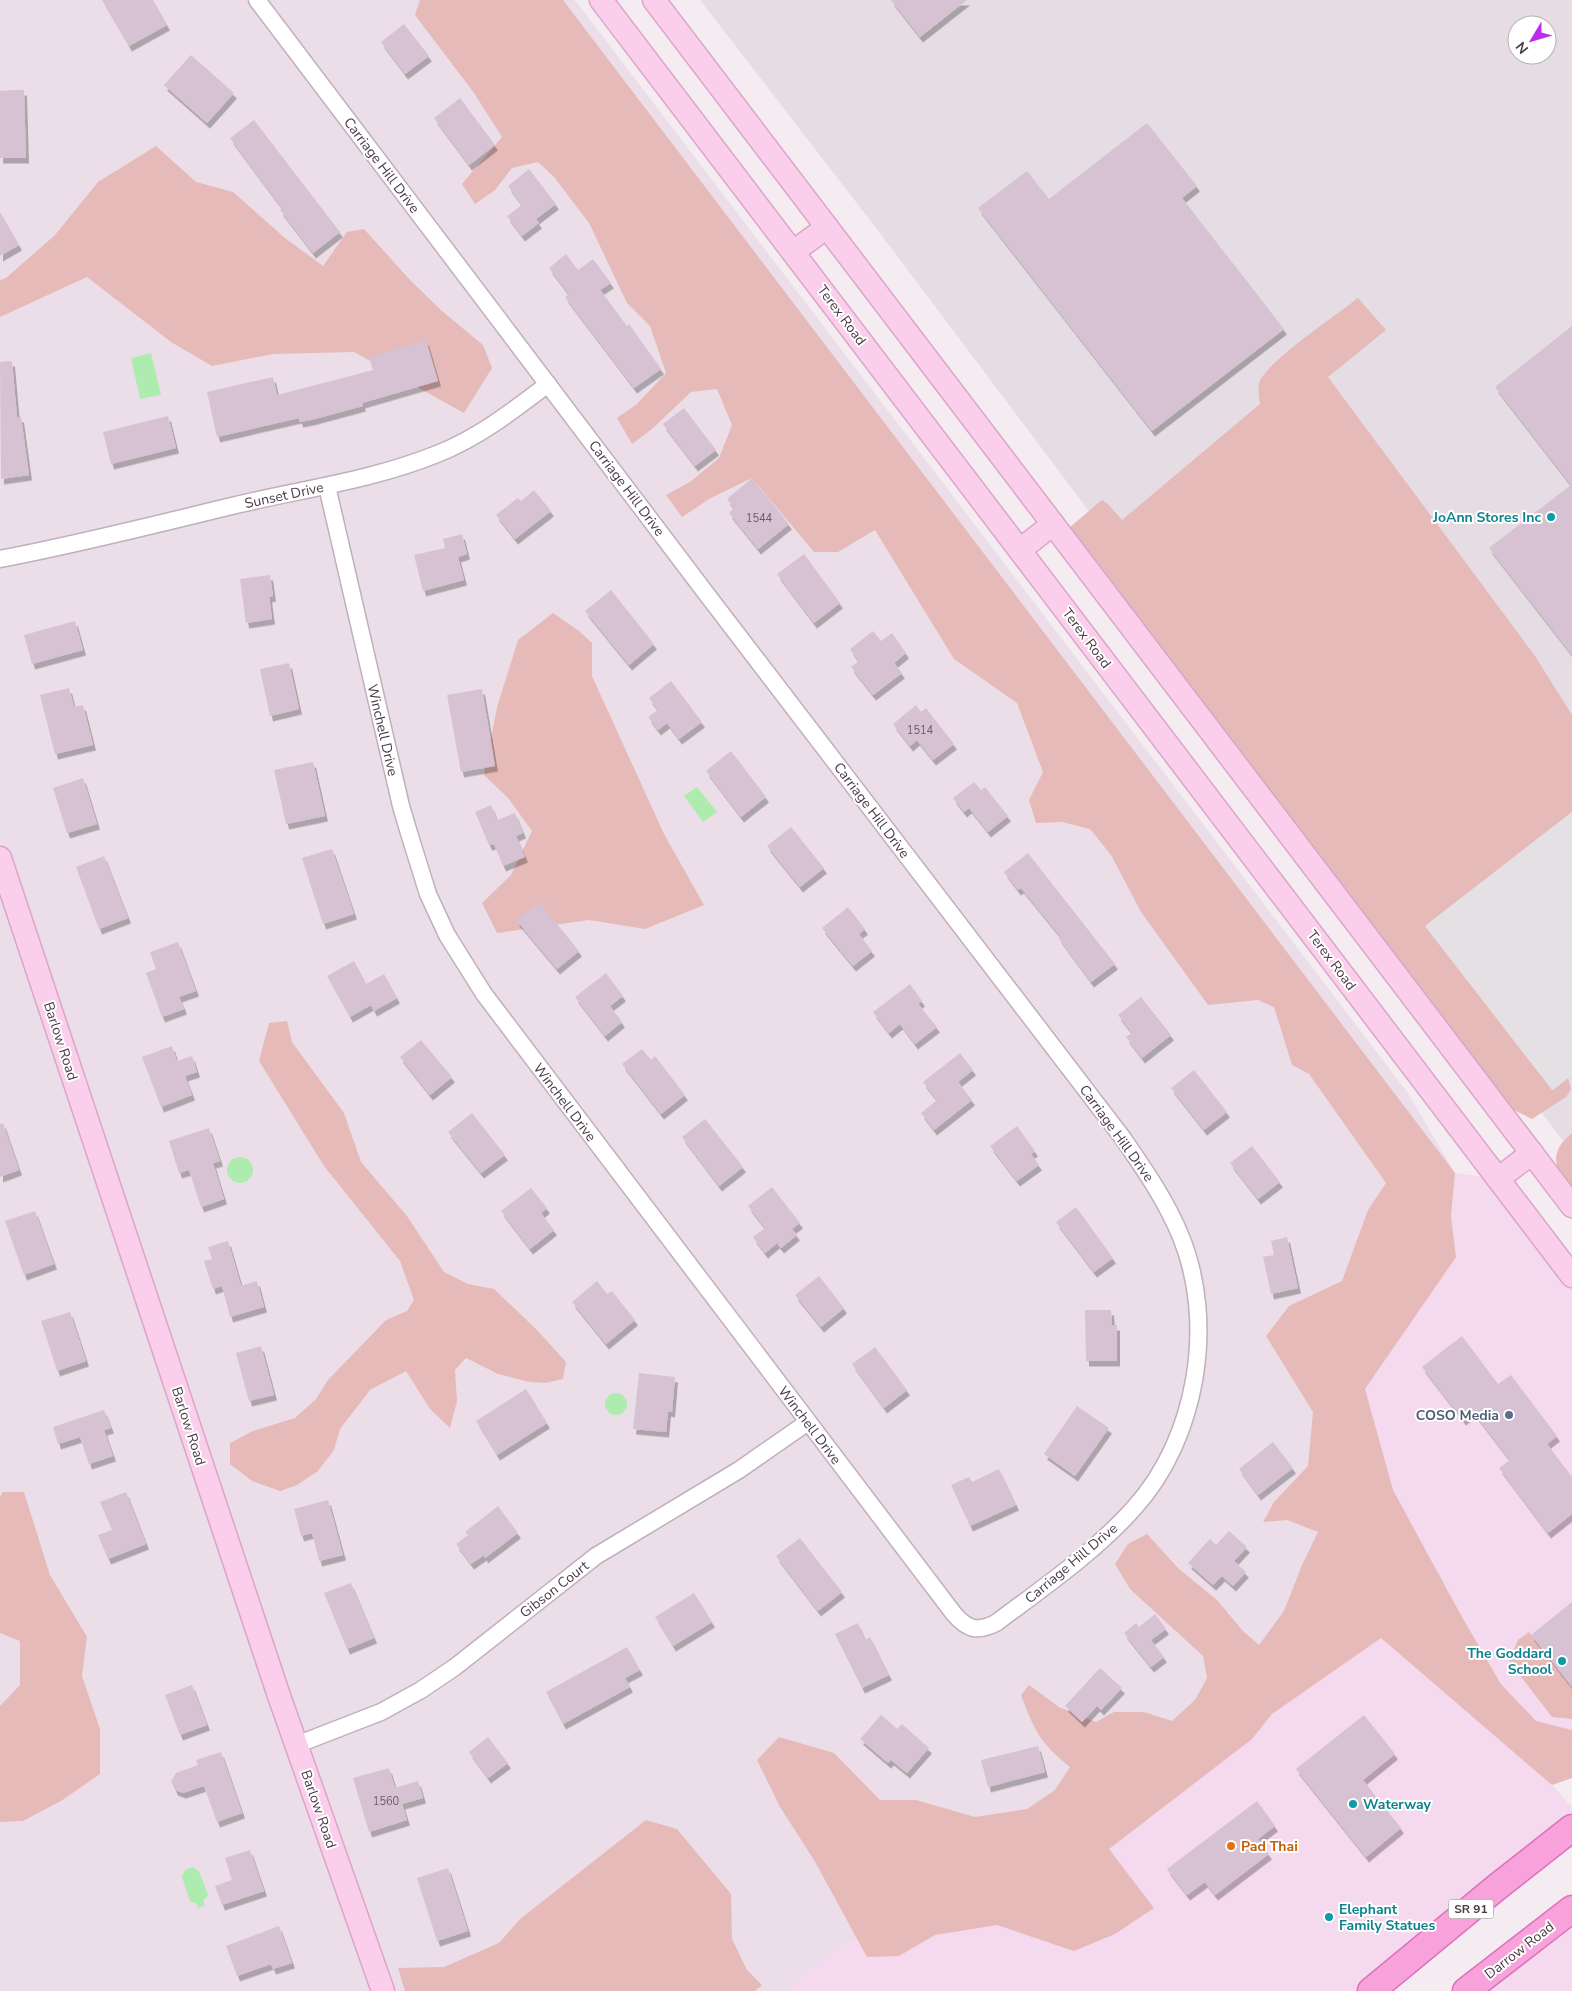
<svg xmlns="http://www.w3.org/2000/svg" width="1572" height="1991" viewBox="0 0 1572 1991" font-family="'Nunito Sans',sans-serif">
<style>
.residential{fill:#ecdee8}
.commercial{fill:#f4d9ef}
.industrial{fill:#e5dde3;fill-rule:evenodd}
.green{fill:#e6bab8}
.parking{fill:#e4e0e3}
.water{fill:#adecae}
.building{fill:#d6c2d2;filter:url(#shadow)}
.lines{fill:none;stroke-linecap:round;stroke-linejoin:round}
.street-casing{stroke:#c0afbc;stroke-width:19}
.secondary-casing{stroke:#daa5c8;stroke-width:25}
.primary-casing{stroke:#dd72bc;stroke-width:29}
.street{stroke:#fff;stroke-width:16}
.secondary{stroke:#fbcfeb;stroke-width:22}
.primary{stroke:#f8a2dc;stroke-width:26}
.culture-dot{fill:#0f9aa8;stroke:#fff;stroke-width:2}
.service-dot{fill:#5c6f8a;stroke:#fff;stroke-width:2}
.food-dot{fill:#e8710a;stroke:#fff;stroke-width:2}
.labels{text-anchor:middle;stroke-width:4;stroke-linejoin:round;paint-order:stroke}
.number-label{font-size:11px;fill:#6c5c69}
.shield{fill:#fff;stroke:#80757e;stroke-width:1}
.shield-label{font-size:12px;font-weight:bold;fill:#493a46}
.street-label{font-size:14px;fill:#493a46;stroke:#fff}
.culture-label{font-size:14px;font-weight:bold;fill:#0d838f;stroke:#fff;text-anchor:end}
.service-label{font-size:14px;font-weight:bold;fill:#4e5e75;stroke:#fff;text-anchor:end}
.food-label{font-size:14px;font-weight:bold;fill:#c56008;stroke:#fff;text-anchor:start}
</style>
<defs>
<filter id="shadow"><feDropShadow dx="3" dy="5.5" stdDeviation="0" flood-color="#0004"/></filter>
</defs>
<rect width="100%" height="100%" fill="#f5ecf2"/>
<path class="residential" d="M0 0H575L1408 1093 1455 1173 1451 1216 1456 1257 1393 1490 1367 1596 1025 1864 836 1949 786 1991H0Z"/>
<g class="commercial">
<path d="M1455 1173 1498 1179 1572 1276V1730L1536 1721 1501 1684 1462 1617 1393 1490 1365 1389 1455 1257 1451 1216Z"/>
<path d="M1381 1623 1552 1785 1572 1807V1818L1359 1991H786L836 1949 1025 1864 1253 1720Z"/>
<path d="M1572 1925V1991H1487Z"/>
</g>
<path class="industrial" d="M700 0H1572V1133L1563 1141 873 224ZM1517 25H1547V55H1517Z"/>
<g class="green">
<path d="M420 0H563L1455 1173 1451 1216 1456 1257 1365 1389 1393 1490 1462 1617 1501 1684 1536 1721 1572 1730V1778L1552 1785 1381 1638 1272 1714 1252 1739 1109 1849 1154 1908 1115 1934 1074 1951 997 1925 935 1935 899 1956 867 1957 814 1860 780 1807 757 1760 779 1737 834 1753 880 1800H916L975 1817 1027 1809 1055 1790 1070 1767C1040 1743 1034 1730 1021 1695L1029 1685 1059 1707 1096 1722 1114 1712H1144L1172 1721 1195 1700 1207 1678 1203 1656 1130 1589 1115 1564 1128 1544 1147 1534 1179 1569 1217 1600 1243 1631 1259 1645 1284 1611 1302 1565 1318 1532 1287 1520 1263 1522 1274 1502 1308 1466 1313 1412 1266 1336 1289 1306 1342 1281 1368 1210 1386 1183 1309 1074 1292 1065 1274 1007 1258 1000 1208 1005 1141 912 1111 855 1090 829 1062 822 1036 823 1029 800 1043 772 1017 703 954 659 875 530 838 552H814L752 478 709 499 682 517 666 495 690 482 719 458 732 425 717 389 691 392 652 429 632 444 617 418 637 404 666 373 650 326 627 303 589 223 554 177 538 162 512 168 495 190 475 204 462 184 502 137 474 93 415 15Z"/>
<path d="M156 146 196 182 233 192 285 238 323 266 347 232 364 229 411 281 442 311 483 345 492 368 464 413 354 352 273 354 212 366 171 342 87 277 0 317V280L6 278 55 235 98 182Z"/>
<path d="M1358 298 1386 330 1328 377 1535 656 1572 715V812L1425 926 1553 1090 1568 1078 1571 1089 1566 1097 1532 1119 1512 1109 1076 541 1070 527 1102 500 1108 504 1122 520 1260 404C1259 396 1257 388 1260 381 1269 360 1338 314 1358 298Z"/>
<path d="M553 613 579 631 592 643V676L664 834 704 905 645 929 589 920 497 933 482 903 511 875 532 831 508 798 484 775 497 707 518 640Z"/>
<path d="M287 1021 292 1042 344 1113 361 1162 407 1216 444 1272 468 1284 494 1289 537 1330 566 1362 563 1379 545 1383 529 1382 498 1374 466 1358 455 1370 457 1401 450 1428 430 1409 406 1371 370 1390 340 1429 334 1450 318 1471 297 1485 280 1491 252 1481 230 1464V1443L253 1431 295 1418 316 1399 328 1380 386 1320 407 1311 414 1300 400 1261 324 1166 259 1061 269 1023Z"/>
<path d="M1572 1133V1193C1555 1170 1547 1153 1572 1133Z"/>
<path d="M3 1492H24L50 1575 87 1637 82 1676 100 1729V1774L61 1801 23 1821 0 1822V1706L20 1685V1641L0 1633V1497Z"/>
<path d="M1529 1632 1572 1687V1719L1552 1717 1509 1661 1518 1640Z"/>
<path d="M646 1820 677 1829 731 1894 732 1939 747 1970 762 1985 755 1991H405L398 1968 444 1967 499 1943 520 1919Z"/>
</g>
<path class="parking" d="M1572 812V1075L1552 1090 1425 926Z"/>
<g class="water">
<path d="M151 353 161 395 140 399 131 358Z"/>
<path d="M697 787 717 812 703 822 684 796Z"/>
<circle cx="240" cy="1170" r="13"/>
<circle cx="616" cy="1404" r="11"/>
<path d="M192 1867 199 1871 208 1895 203 1901 205 1905 198 1908 197 1904 190 1901 182 1877 185 1870Z"/>
</g>
<g class="building">
<path d="M102 0H153L167 25 129 46Z"/>
<path d="M891 0H967L920 37Z"/>
<path d="M404 24 429 56 405 74 381 42Z"/>
<path d="M191 55 234 93 207 123 164 85Z"/>
<path d="M14 90H24L26 158H0V91Z"/>
<path d="M460 98 495 145 469 165 434 118Z"/>
<path d="M254 120 340 232 313 253 280 210 282 208 230 138Z"/>
<path d="M1147 123 1197 186 1182 198 1284 329 1152 431 978 208 1027 171 1049 199Z"/>
<path d="M529 169 556 204 536 219 539 223 522 236 507 216 522 205 508 186Z"/>
<path d="M0 212 19 245 0 256Z"/>
<path d="M566 254 578 270 593 259 611 283 600 290 627 326 629 324 661 369 634 388 565 297 569 294 549 268Z"/>
<path d="M1572 326V655L1489 548 1571 485 1495 387Z"/>
<path d="M426 340 438 381 362 403 363 406 311 420 300 422 299 418 217 437 207 392 273 377 277 395 373 370 369 357Z"/>
<path d="M12 361 17 417H21L29 475 1 479 0 362Z"/>
<path d="M684 408 716 450 695 466 663 424Z"/>
<path d="M168 416 176 448 111 464 103 432Z"/>
<path d="M752 478 789 524 758 549 729 513 734 508 727 499Z"/>
<path d="M534 490 551 511 515 539 496 515 518 498 521 501Z"/>
<path d="M462 534 467 554 458 557 464 580 423 591 414 555 445 548 443 539Z"/>
<path d="M804 554 840 603 814 623 777 574Z"/>
<path d="M270 575 273 596 269 597 272 619 246 623 240 579Z"/>
<path d="M611 590 654 644 629 665 585 611Z"/>
<path d="M75 621 83 650 32 664 24 635Z"/>
<path d="M873 631 881 641 892 633 906 653 894 663 902 673 873 695 851 667 859 661 850 649Z"/>
<path d="M289 663 299 709 270 716 260 669Z"/>
<path d="M671 681 702 722 679 739 667 723 658 730 648 717 658 710 649 698Z"/>
<path d="M69 688 74 707 83 705 93 745 55 754 40 695Z"/>
<path d="M482 689 495 766 461 772 447 695Z"/>
<path d="M916 705 921 712 926 708 954 744 933 760 917 740 910 746 893 724Z"/>
<path d="M731 751 766 797 741 817 706 771Z"/>
<path d="M313 762 325 816 286 824 274 770Z"/>
<path d="M83 778 97 824 67 833 53 788Z"/>
<path d="M974 782 981 790 985 787 1008 816 988 832 969 808 964 812 953 798Z"/>
<path d="M491 805 497 820 515 813 523 833 516 836 525 857 503 866 494 844 489 845 475 812Z"/>
<path d="M791 827 824 868 800 887 767 846Z"/>
<path d="M332 849 354 914 323 924 302 858Z"/>
<path d="M1028 853 1115 964 1091 982 1058 937 1060 936 1021 888 1018 890 1004 872Z"/>
<path d="M104 856 128 918 99 929 76 867Z"/>
<path d="M539 902 579 951 557 969 516 920Z"/>
<path d="M848 907 865 929 859 934 872 951 853 966 822 928Z"/>
<path d="M178 942 196 991 179 997 184 1009 162 1017 146 973 156 969 150 952Z"/>
<path d="M354 961 366 984 384 974 397 998 374 1011 371 1005 350 1017 327 976Z"/>
<path d="M606 973 623 996 610 1006 622 1022 605 1036 575 997Z"/>
<path d="M910 984 922 1001 918 1004 937 1027 915 1044 900 1024 889 1033 873 1012Z"/>
<path d="M1141 997 1171 1035 1142 1058 1126 1037 1132 1033 1118 1015Z"/>
<path d="M421 1040 452 1077 430 1095 400 1057Z"/>
<path d="M172 1046 177 1061 192 1056 197 1072 185 1076 192 1095 161 1107 142 1057Z"/>
<path d="M642 1049 651 1060 655 1056 685 1095 661 1114 622 1064Z"/>
<path d="M960 1053 973 1070 958 1082 972 1100 934 1130 921 1113 937 1100 923 1082Z"/>
<path d="M1194 1070 1227 1112 1204 1130 1171 1088Z"/>
<path d="M472 1113 505 1155 481 1173 448 1132Z"/>
<path d="M705 1119 743 1167 719 1186 682 1137Z"/>
<path d="M3 1123 19 1170 0 1177V1124Z"/>
<path d="M1017 1126 1035 1151 1031 1154 1039 1165 1017 1181 990 1146Z"/>
<path d="M209 1128 220 1161 213 1163 224 1199 201 1207 189 1170 179 1173 169 1141Z"/>
<path d="M1252 1146 1280 1182 1258 1199 1230 1163Z"/>
<path d="M772 1187 800 1223 792 1229 797 1235 781 1248 777 1243 765 1253 753 1237 765 1228 748 1206Z"/>
<path d="M531 1188 547 1208 541 1213 554 1230 530 1249 501 1211Z"/>
<path d="M1076 1207 1113 1258 1094 1272 1056 1222Z"/>
<path d="M35 1211 54 1264 24 1275 5 1221Z"/>
<path d="M1287 1237 1298 1288 1271 1294 1263 1257 1274 1255 1271 1241Z"/>
<path d="M228 1241 241 1286 257 1281 264 1307 230 1317 222 1286 213 1289 204 1261 212 1259 208 1247Z"/>
<path d="M819 1276 844 1308 821 1327 795 1295Z"/>
<path d="M597 1281 607 1294 612 1291 635 1320 606 1344 572 1302Z"/>
<path d="M1085 1310H1111L1112 1325H1117V1361H1086Z"/>
<path d="M70 1312 86 1361 57 1371 41 1321Z"/>
<path d="M1462 1336 1498 1384 1511 1375 1557 1436 1547 1444 1572 1477V1514L1548 1533 1499 1468 1510 1460 1473 1412 1463 1420 1422 1367Z"/>
<path d="M261 1346 274 1395 249 1401 236 1353Z"/>
<path d="M875 1347 907 1390 884 1408 852 1364Z"/>
<path d="M639 1373 675 1377 672 1412 668 1411 666 1432 633 1429Z"/>
<path d="M526 1389 547 1423 497 1455 476 1421Z"/>
<path d="M1077 1406 1109 1428 1075 1476 1044 1454Z"/>
<path d="M104 1410 111 1428 104 1430 113 1456 89 1464 80 1437 58 1444 53 1427Z"/>
<path d="M1273 1442 1293 1468 1258 1495 1239 1469Z"/>
<path d="M999 1469 1016 1505 970 1526 951 1485 969 1477 972 1482Z"/>
<path d="M126 1492 146 1544 108 1559 98 1535 112 1530 100 1502Z"/>
<path d="M328 1500 343 1555 319 1561 312 1533 301 1536 294 1509Z"/>
<path d="M498 1506 518 1533 485 1558 484 1555 471 1564 456 1544 468 1535 465 1532Z"/>
<path d="M1229 1531 1247 1547 1234 1561 1246 1572 1233 1586 1222 1576 1213 1585 1188 1563 1210 1539 1216 1545Z"/>
<path d="M800 1538 842 1592 818 1611 776 1556Z"/>
<path d="M351 1583 374 1638 347 1649 324 1593Z"/>
<path d="M694 1593 712 1622 673 1646 655 1617Z"/>
<path d="M1572 1602V1687L1531 1635Z"/>
<path d="M1155 1614 1166 1629 1151 1640 1164 1657 1151 1667 1124 1633 1136 1623 1139 1627Z"/>
<path d="M858 1623 865 1640 870 1637 889 1675 862 1688 835 1634Z"/>
<path d="M627 1647 640 1670 625 1678 630 1687 563 1724 546 1692Z"/>
<path d="M1100 1668 1122 1688 1101 1710 1097 1706 1082 1722 1065 1706Z"/>
<path d="M192 1685 207 1725 180 1735 165 1695Z"/>
<path d="M881 1715 897 1729 902 1724 929 1748 907 1773 891 1760 888 1763 860 1739Z"/>
<path d="M1364 1715 1395 1754 1363 1780 1401 1828 1366 1857 1296 1769Z"/>
<path d="M488 1737 508 1763 488 1778 469 1752Z"/>
<path d="M1038 1746 1045 1772 988 1787 981 1760Z"/>
<path d="M221 1752 242 1813 217 1822 204 1786 183 1793 175 1790 171 1781 176 1773 198 1765 196 1760Z"/>
<path d="M389 1768 395 1788 418 1781 423 1798 402 1804 407 1820 369 1832 353 1778Z"/>
<path d="M1257 1801 1275 1826 1258 1839 1269 1854 1215 1895 1205 1882 1187 1895 1167 1869Z"/>
<path d="M250 1850 264 1891 222 1905 215 1886 232 1880 225 1858Z"/>
<path d="M448 1868 468 1931 437 1941 417 1878Z"/>
<path d="M279 1926 292 1963 273 1969 271 1964 237 1976 226 1946Z"/>
</g>
<g class="lines">
<g class="street-casing">
<g id="street">
<path d="M257 0 705 592 1122 1137C1144 1169 1166 1200 1181 1237 1216 1323 1197 1438 1135 1507 1095 1552 1044 1587 996 1623 977 1632 968 1630 954 1614L484 994 447 935 428 894 409 833 401 806 327 486"/>
<path d="M0 559C79 544 157 524 236 505 303 489 373 480 437 454 478 438 514 410 548 384"/>
<path d="M296 1745 381 1712 421 1690 455 1667 596 1556 739 1470 808 1422"/>
</g>
</g>
<g class="secondary-casing">
<g id="secondary">
<path d="M601 0 1572 1276"/>
<path d="M654 0 1572 1206"/>
<path d="M793 252 827 227"/>
<path d="M1020 550 1053 524"/>
<path d="M0 858 278 1693 383 1991"/>
<path d="M1498 1179 1532 1153"/>
</g>
</g>
<g class="primary-casing">
<g id="primary">
<path d="M1371 1991 1497 1887 1572 1828"/>
<path d="M1466 1991 1572 1909"/>
</g>
</g>
<use href="#street" class="street"/>
<use href="#secondary" class="secondary"/>
<use href="#primary" class="primary"/>
</g>
<g class="culture-dot">
<circle cx="1551" cy="517" r="5"/>
<circle cx="1562" cy="1661" r="5"/>
<circle cx="1353" cy="1804" r="5"/>
<circle cx="1329" cy="1917" r="5"/>
</g>
<circle class="service-dot" cx="1509" cy="1415" r="5"/>
<circle class="food-dot" cx="1231" cy="1846" r="5"/>
<g class="labels">
<g class="number-label">
<text x="759" y="522">1544</text>
<text x="920" y="734">1514</text>
<text x="386" y="1805">1560</text>
</g>
<rect class="shield" x="1448.5" y="1899.5" width="45" height="19" rx="4"/>
<g class="shield-label">
<text x="1471" y="1913">SR 91</text>
</g>
<g class="street-label">
<text transform="translate(382 165) rotate(53)" y="5">Carriage Hill Drive</text>
<text transform="translate(842 315) rotate(53)" y="5">Terex Road</text>
<text transform="translate(627 488) rotate(53)" y="5">Carriage Hill Drive</text>
<text transform="translate(284 495) rotate(-12)" y="5">Sunset Drive</text>
<text transform="translate(1087 638) rotate(53)" y="5">Terex Road</text>
<text transform="translate(383 730) rotate(77)" y="5">Winchell Drive</text>
<text transform="translate(872 810) rotate(53)" y="5">Carriage Hill Drive</text>
<text transform="translate(1332 960) rotate(53)" y="5">Terex Road</text>
<text transform="translate(61 1041) rotate(72)" y="5">Barlow Road</text>
<text transform="translate(565 1102) rotate(53)" y="5">Winchell Drive</text>
<text transform="translate(1117 1133) rotate(54)" y="5">Carriage Hill Drive</text>
<text transform="translate(810 1425) rotate(53)" y="5">Winchell Drive</text>
<text transform="translate(189 1426) rotate(72)" y="5">Barlow Road</text>
<text transform="translate(1071 1563) rotate(-40)" y="5">Carriage Hill Drive</text>
<text transform="translate(554 1589) rotate(-38)" y="5">Gibson Court</text>
<text transform="translate(319 1809) rotate(71)" y="5">Barlow Road</text>
<text transform="translate(1519 1950) rotate(-38)" y="5">Darrow Road</text>
</g>
<g class="culture-label">
<text x="1541" y="522">JoAnn Stores Inc</text>
<text x="1552" y="1658">The Goddard<tspan x="1552" dy="16">School</tspan></text>
<text x="1363" y="1809" text-anchor="start">Waterway</text>
<text x="1339" y="1914" text-anchor="start">Elephant<tspan x="1339" dy="16">Family Statues</tspan></text>
</g>
<g class="service-label">
<text x="1499" y="1420">COSO Media</text>
</g>
<g class="food-label">
<text x="1241" y="1851">Pad Thai</text>
</g>
</g>
<g transform="translate(1532 40) rotate(232)"><circle r="24" fill="#ffffff" stroke="#b6b0b5"/>
<path d="M0-4L9 19L0 12L-9 19Z" fill="#bd2cec"/>
<text y="-8" font-size="14" font-weight="bold" text-anchor="middle" fill="#493a46">N</text>
</g>
</svg>
